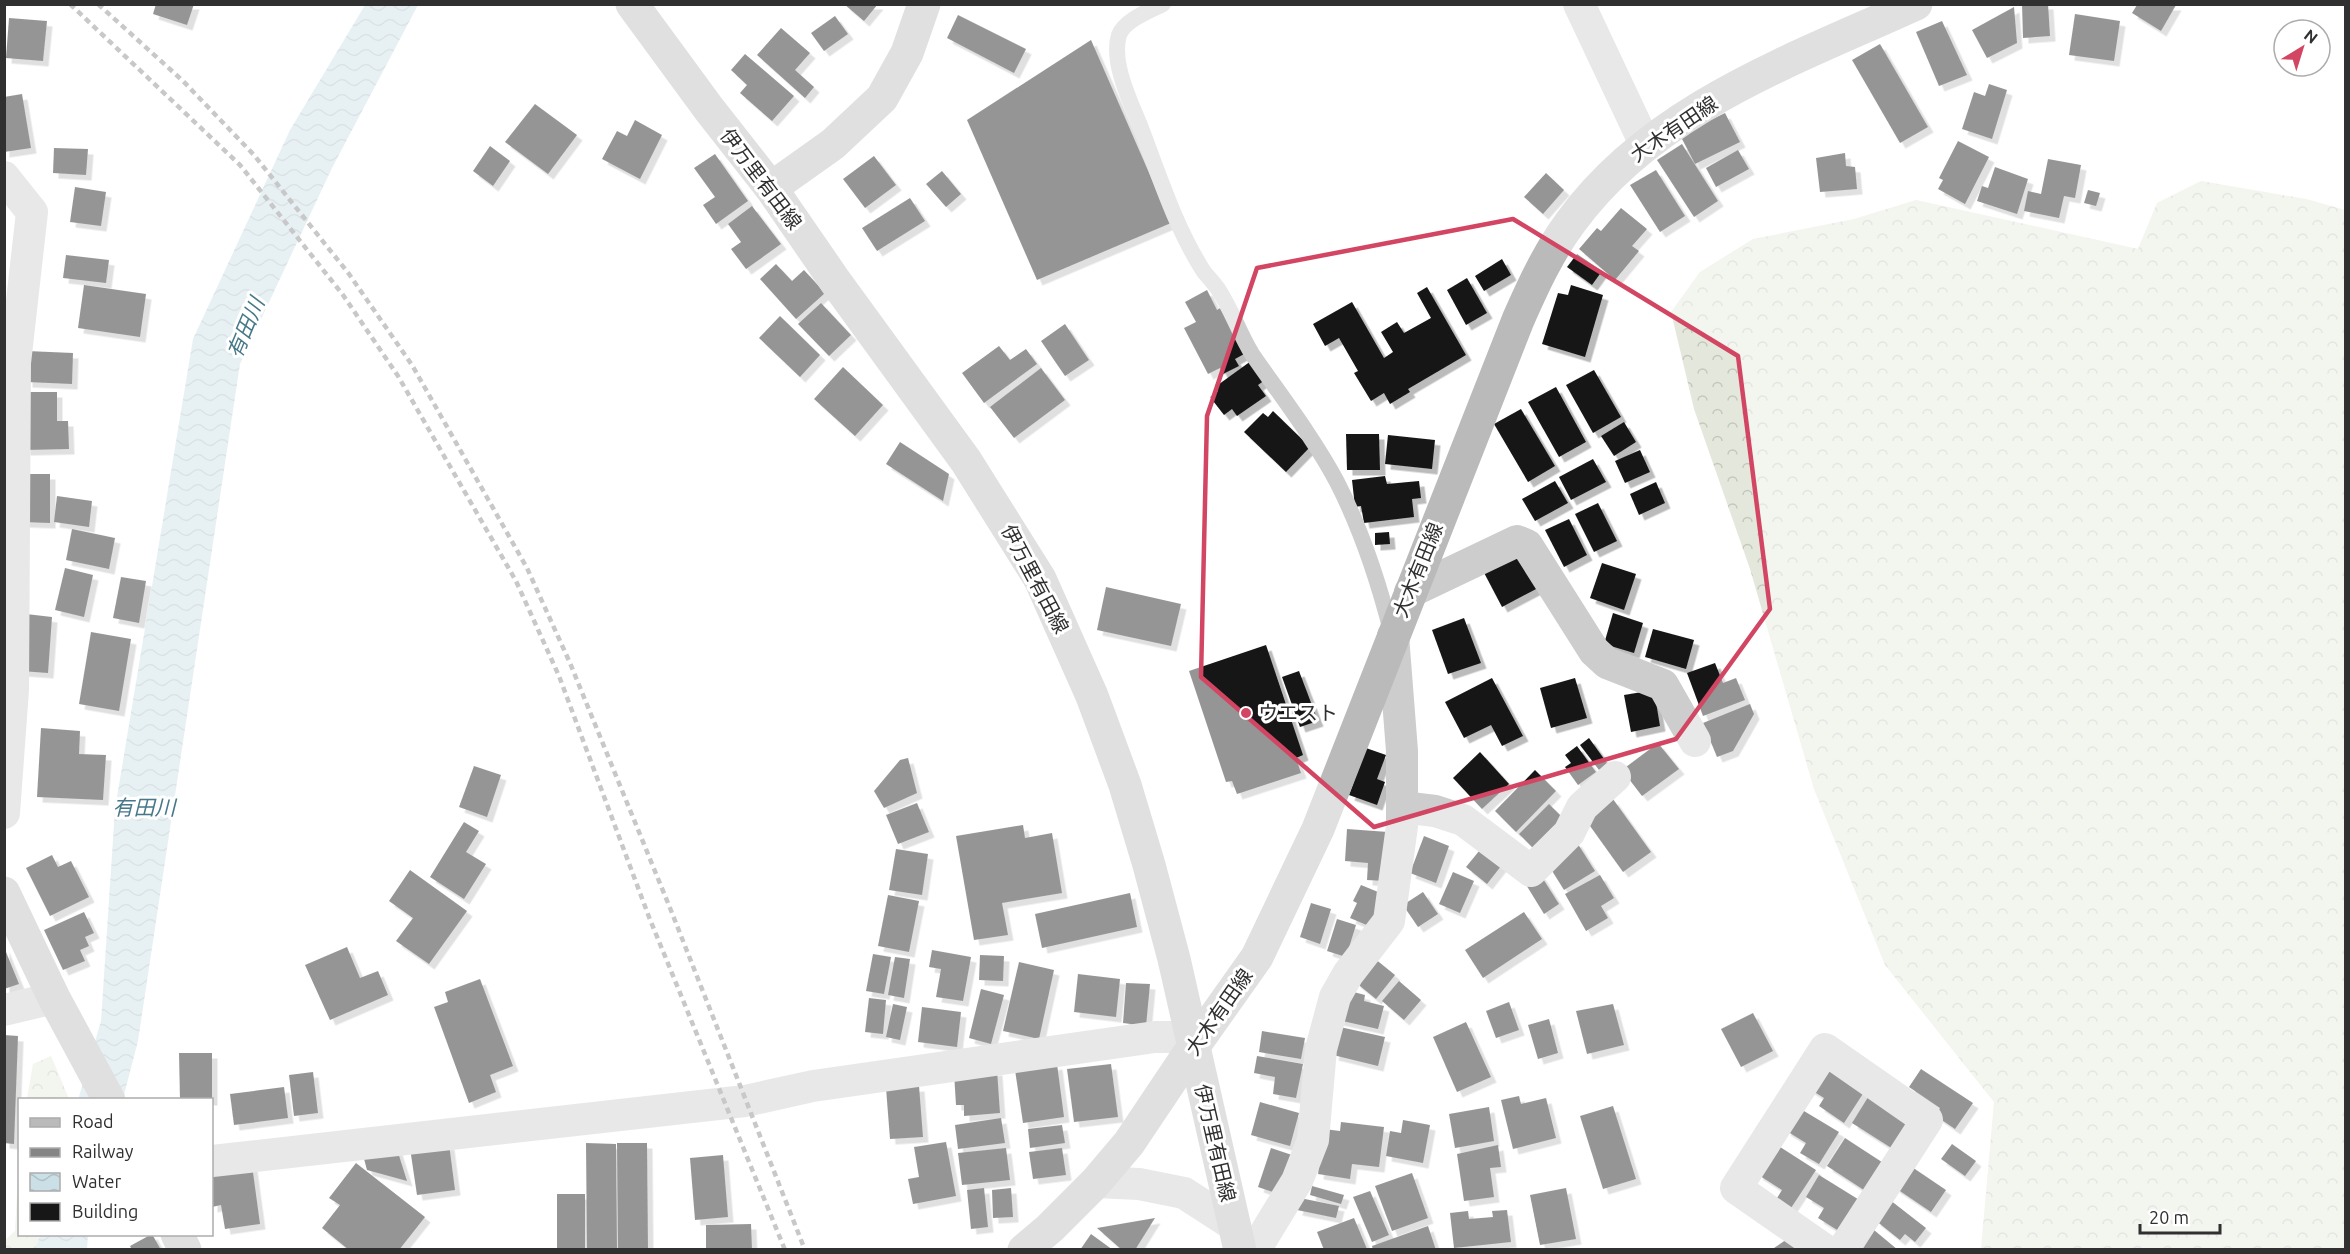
<svg xmlns="http://www.w3.org/2000/svg" width="2350" height="1254" viewBox="0 0 2350 1254" font-family="Ubuntu,'Noto Sans JP',sans-serif">
<style>
.forest{fill:url(#forest-crowns)}
.water{fill:url(#water-waves)}
.building{fill:#171717;filter:url(#shadow)}
.lines{fill:none;stroke-linecap:round;stroke-linejoin:round}
.lane{stroke:#cdcdcd;stroke-width:16}
.street{stroke:#cdcdcd;stroke-width:32}
.secondary{stroke:#bababa;stroke-width:33}
.rail{stroke:#858585;stroke-width:4.5;stroke-dasharray:6 4.5;stroke-linecap:butt}
.marked{fill:none;stroke:#d24663;stroke-width:4.5;stroke-linejoin:round}
.poi-dot{fill:#d24663;stroke:#fff;stroke-width:2}
.labels{text-anchor:middle;stroke-width:6;stroke-linejoin:round;paint-order:stroke}
.street-label{font-size:20px;fill:#303030;stroke:#fff}
.poi-label{font-size:20px;fill:#303030;stroke:#fff;text-anchor:start}
.water-label{font-size:21px;font-style:italic;fill:#467889;stroke:#fff}
</style>
<defs>
<pattern id="forest-crowns" width="20" height="18" patternUnits="userSpaceOnUse" patternTransform="scale(1.5)"><rect width="20" height="18" fill="#e4e8dc"/><path d="M2 6a3 3 0 1 1 6 0M12 15a3 3 0 1 1 6 0" fill="none" stroke="#c4c7bd"/></pattern>
<pattern id="water-waves" width="16" height="10" patternUnits="userSpaceOnUse" patternTransform="scale(1.5)"><rect width="16" height="10" fill="#cbe0e6"/><path d="M0 5q4-4 8 0t8 0" fill="none" stroke="#afc0c6"/></pattern>
<filter id="shadow"><feDropShadow dx="5.5" dy="5.5" stdDeviation="0" flood-color="#0004"/></filter>
</defs>
<rect width="100%" height="100%" fill="#fff"/>
<g class="forest">
<path d="M2201 181 2306 199 2345 210V1249H1981L1994 1102 1885 965 1814 789 1750 569 1694 409 1671 312 1700 272 1753 239 1854 219 1916 200 2138 249 2157 203Z"/>
<path d="M51 1056 69 1099H27L33 1064Z"/>
<path d="M19 1157 20 1234 60 1235 59 1249H5L4 1241 15 1231Z"/>
</g>
<g class="water">
<path d="M365 5H418L332 168 240 364 138 1041 123 1099 78 1100 101 1021 115 809 193 339 290 130Z"/>
<path d="M40 1235H88L87 1249H36Z"/>
</g>
<g class="building">
<path d="M156 4H194L187 25 153 14Z"/>
<path d="M844 4H878L864 21Z"/>
<path d="M2022 4H2048L2050 36 2023 38Z"/>
<path d="M2137 5H2176L2161 31 2132 13Z"/>
<path d="M2014 7 2017 43 1987 58 1972 30Z"/>
<path d="M2075 14 2120 21 2114 61 2069 55Z"/>
<path d="M958 15 1026 49 1014 73 947 38Z"/>
<path d="M835 16 848 34 824 51 811 33Z"/>
<path d="M9 18 47 21 43 61 6 58Z"/>
<path d="M1942 21 1967 75 1939 86 1916 32Z"/>
<path d="M781 28 810 53 795 70 814 87 805 98 757 55Z"/>
<path d="M1091 40 1171 223 1037 280 967 120Z"/>
<path d="M1880 44 1928 127 1900 143 1852 60Z"/>
<path d="M745 54 794 96 772 121 740 93 747 85 731 70Z"/>
<path d="M1989 84 2007 90 1992 139 1962 129 1974 92 1985 96Z"/>
<path d="M22 94 31 148 4 152V97Z"/>
<path d="M535 104 577 135 548 174 505 142Z"/>
<path d="M1725 113 1740 142 1695 164 1680 135Z"/>
<path d="M635 120 662 135 640 179 602 159 617 131 627 136Z"/>
<path d="M1958 141 1989 157 1965 204 1938 189 1943 180 1939 178Z"/>
<path d="M1682 144 1718 201 1694 217 1657 160Z"/>
<path d="M490 146 510 161 493 186 473 171Z"/>
<path d="M54 148 88 149 86 175 53 173Z"/>
<path d="M1738 150 1749 169 1716 187 1706 168Z"/>
<path d="M1845 153 1846 166 1855 167 1857 189 1820 192 1816 158Z"/>
<path d="M715 154 748 201 716 224 703 205 715 197 694 168Z"/>
<path d="M874 156 896 185 865 208 843 179Z"/>
<path d="M2048 159 2081 165 2075 198 2064 196 2059 218 2024 211 2028 191 2041 194Z"/>
<path d="M1995 167 2028 179 2017 214 1977 201 1982 186 1988 188Z"/>
<path d="M1656 170 1685 216 1660 232 1630 185Z"/>
<path d="M942 171 961 194 946 207 926 184Z"/>
<path d="M1546 173 1564 190 1543 214 1524 197Z"/>
<path d="M75 187 106 192 101 226 70 222Z"/>
<path d="M2088 190 2100 193 2096 206 2084 203Z"/>
<path d="M910 198 925 221 877 251 862 228Z"/>
<path d="M752 206 781 244 746 269 731 249 741 242 728 224Z"/>
<path d="M1621 208 1647 229 1632 246 1639 251 1615 280 1579 249 1597 228 1601 231Z"/>
<path d="M1577 254 1602 271 1592 285 1567 267Z"/>
<path d="M66 255 109 260 106 283 63 278Z"/>
<path d="M1502 259 1511 275 1484 291 1475 276Z"/>
<path d="M776 264 792 281 804 270 825 293 796 319 760 279Z"/>
<path d="M1467 278 1487 313 1466 325 1447 290Z"/>
<path d="M84 285 146 294 140 337 78 328Z"/>
<path d="M1571 285 1603 295 1585 357 1542 344 1558 293 1568 295Z"/>
<path d="M1427 287 1466 355 1408 389 1410 392 1390 404 1384 393 1371 401 1354 373 1358 371 1339 338 1325 346 1313 324 1352 302 1384 358 1393 352 1381 332 1397 322 1404 333 1431 318 1417 293Z"/>
<path d="M1207 290 1217 310 1222 307 1246 353 1235 359 1239 366 1223 374 1220 368 1208 374 1184 328 1196 322 1185 302Z"/>
<path d="M821 303 851 335 829 356 798 324Z"/>
<path d="M780 316 820 355 800 377 759 338Z"/>
<path d="M1065 324 1089 360 1065 376 1041 341Z"/>
<path d="M999 346 1010 360 1026 349 1037 364 984 403 962 373Z"/>
<path d="M27 351 73 353 72 384 27 382Z"/>
<path d="M1251 361 1265 380 1258 385 1266 396 1237 416 1232 409 1224 415 1210 397 1218 391 1215 387Z"/>
<path d="M843 367 883 405 855 436 814 399Z"/>
<path d="M1041 368 1065 400 1014 438 990 407Z"/>
<path d="M1594 370 1621 417 1593 433 1566 385Z"/>
<path d="M1556 387 1586 442 1559 457 1528 402Z"/>
<path d="M24 392H57V421H68L69 449 25 450Z"/>
<path d="M1521 409 1555 466 1528 482 1494 424Z"/>
<path d="M1273 411 1310 447 1286 472 1244 432 1263 413 1268 417Z"/>
<path d="M1624 422 1636 442 1614 456 1601 436Z"/>
<path d="M1346 434H1379L1380 470H1347Z"/>
<path d="M1388 435 1435 440 1432 469 1385 464Z"/>
<path d="M900 442 949 474 943 501 886 464Z"/>
<path d="M1640 450 1650 472 1625 483 1615 461Z"/>
<path d="M1593 459 1606 482 1571 500 1559 477Z"/>
<path d="M23 474H50V523L23 522Z"/>
<path d="M1385 476 1387 484 1419 481 1421 498 1412 499 1414 517 1364 523 1361 506 1355 507 1352 480Z"/>
<path d="M1555 481 1568 503 1535 521 1522 499Z"/>
<path d="M1656 482 1665 503 1639 515 1630 494Z"/>
<path d="M57 496 92 501 89 527 54 522Z"/>
<path d="M1598 503 1617 541 1594 552 1575 514Z"/>
<path d="M1569 519 1587 555 1564 567 1545 530Z"/>
<path d="M72 529 115 538 109 569 66 560Z"/>
<path d="M1389 532 1390 544 1375 545V533Z"/>
<path d="M1520 547 1540 587 1502 607 1481 567Z"/>
<path d="M1602 563 1636 574 1624 610 1590 598Z"/>
<path d="M65 568 93 575 84 617 55 610Z"/>
<path d="M121 577 146 581 139 623 113 618Z"/>
<path d="M1106 587 1181 604 1171 646 1097 630Z"/>
<path d="M1613 613 1643 623 1634 653 1604 644Z"/>
<path d="M26 614 52 617 48 673 21 671Z"/>
<path d="M1464 618 1481 663 1448 674 1432 630Z"/>
<path d="M1653 629 1694 640 1686 669 1645 657Z"/>
<path d="M91 632 131 639 119 711 79 704Z"/>
<path d="M1266 645 1303 755 1296 758 1301 773 1237 794 1232 781 1226 782 1189 671Z"/>
<path d="M1715 663 1723 683 1736 678 1745 700 1703 716 1687 673Z"/>
<path d="M1299 671 1318 721 1300 727 1282 677Z"/>
<path d="M1492 678 1523 736 1502 746 1491 725 1464 738 1445 702Z"/>
<path d="M1575 678 1587 718 1551 728 1540 688Z"/>
<path d="M1654 690 1660 726 1631 732 1624 695Z"/>
<path d="M1750 704 1754 714 1733 751 1717 757 1703 723Z"/>
<path d="M41 728 80 731 79 754 106 755 103 800 37 797Z"/>
<path d="M1589 738 1607 763 1599 770 1580 745Z"/>
<path d="M1658 743 1679 769 1642 796 1622 770Z"/>
<path d="M1577 746 1596 772 1578 785 1565 767 1571 763 1565 755Z"/>
<path d="M1366 748 1386 755 1377 779 1385 782 1377 805 1349 795Z"/>
<path d="M1480 752 1509 784 1482 809 1453 778Z"/>
<path d="M908 758 917 793 884 808 874 791 900 760Z"/>
<path d="M474 766 501 775 487 817 459 807Z"/>
<path d="M1535 770 1556 791 1516 832 1495 811Z"/>
<path d="M1613 799 1651 852 1623 872 1585 819Z"/>
<path d="M917 803 929 832 898 844 886 815Z"/>
<path d="M1549 804 1564 819 1534 849 1519 834Z"/>
<path d="M464 822 479 831 466 852 486 864 464 899 430 877Z"/>
<path d="M1023 825 1025 838 1052 833 1062 893 1002 903 1008 935 974 940 956 836Z"/>
<path d="M1347 829 1388 832 1385 881 1367 880 1368 863 1345 861Z"/>
<path d="M1424 836 1449 846 1436 883 1410 873Z"/>
<path d="M1576 841 1595 871 1564 890 1549 866Z"/>
<path d="M1484 845 1505 861 1487 884 1466 867Z"/>
<path d="M896 849 928 854 922 895 889 890Z"/>
<path d="M52 855 58 867 71 861 89 897 50 916 26 868Z"/>
<path d="M410 870 467 911 429 964 396 941 413 918 389 901Z"/>
<path d="M1453 872 1474 881 1460 913 1439 904Z"/>
<path d="M1540 874 1559 904 1544 914 1525 883Z"/>
<path d="M1600 875 1614 898 1601 906 1608 918 1586 931 1565 894Z"/>
<path d="M1361 885 1383 894 1369 926 1350 918 1357 903 1353 901Z"/>
<path d="M1423 892 1438 914 1418 927 1403 905Z"/>
<path d="M1130 893 1137 927 1042 948 1035 914Z"/>
<path d="M888 895 919 901 909 952 878 946Z"/>
<path d="M1311 903 1331 909 1320 944 1300 937Z"/>
<path d="M84 912 94 933 85 937 89 946 80 950 85 961 63 970 44 930Z"/>
<path d="M1524 912 1542 939 1483 978 1465 950Z"/>
<path d="M1337 919 1356 925 1346 957 1327 951Z"/>
<path d="M4 947 19 984 4 989Z"/>
<path d="M347 947 360 978 378 971 388 995 330 1020 305 965Z"/>
<path d="M932 950 971 957 963 1001 936 997 941 969 929 967Z"/>
<path d="M873 954 891 957 884 994 866 991Z"/>
<path d="M980 955 1004 956 1003 981 979 980Z"/>
<path d="M895 957 910 959 904 998 888 995Z"/>
<path d="M1374 958 1395 975 1376 999 1355 982Z"/>
<path d="M1019 962 1054 970 1039 1039 1003 1031Z"/>
<path d="M1078 974 1120 979 1116 1017 1074 1012Z"/>
<path d="M480 979 513 1066 490 1075 496 1092 469 1103 434 1007 448 1002 445 992Z"/>
<path d="M1399 981 1421 1000 1404 1020 1382 1001Z"/>
<path d="M1126 983 1150 984 1146 1026 1123 1023Z"/>
<path d="M981 989 1004 995 991 1044 969 1038Z"/>
<path d="M1346 990 1365 995 1364 1001 1384 1006 1378 1029 1338 1020Z"/>
<path d="M869 998 886 1000 883 1034 865 1032Z"/>
<path d="M1509 1002 1519 1030 1496 1038 1486 1011Z"/>
<path d="M893 1004 907 1007 900 1040 886 1037Z"/>
<path d="M1613 1004 1624 1045 1587 1054 1576 1011Z"/>
<path d="M922 1007 961 1012 957 1047 918 1042Z"/>
<path d="M1753 1013 1773 1051 1741 1067 1721 1029Z"/>
<path d="M1549 1019 1558 1053 1538 1059 1528 1025Z"/>
<path d="M1466 1022 1491 1077 1457 1092 1433 1037Z"/>
<path d="M1340 1027 1385 1037 1378 1066 1333 1055Z"/>
<path d="M1262 1031 1305 1038 1301 1059 1259 1052Z"/>
<path d="M4 1035 18 1036 14 1144 4 1143Z"/>
<path d="M179 1053H212V1100H180Z"/>
<path d="M1257 1056 1303 1064 1296 1098 1273 1094 1275 1077 1254 1073Z"/>
<path d="M1825 1062 1866 1089 1844 1123 1819 1106 1824 1098 1808 1088Z"/>
<path d="M1057 1064 1064 1117 1023 1123 1015 1070Z"/>
<path d="M1111 1064 1118 1117 1074 1122 1067 1069Z"/>
<path d="M1921 1069 1973 1103 1955 1129 1936 1116 1940 1108 1909 1087Z"/>
<path d="M997 1070 1000 1113 964 1116V1105H956L954 1073Z"/>
<path d="M313 1072 318 1113 294 1116 289 1075Z"/>
<path d="M919 1086 923 1137 890 1139 886 1088Z"/>
<path d="M284 1087 288 1118 234 1125 230 1094Z"/>
<path d="M1870 1094 1912 1121 1893 1149 1852 1123Z"/>
<path d="M1519 1096 1521 1104 1546 1098 1556 1138 1513 1149 1501 1100Z"/>
<path d="M1260 1102 1299 1113 1290 1146 1251 1135Z"/>
<path d="M1613 1106 1636 1179 1603 1189 1580 1116Z"/>
<path d="M1489 1107 1494 1141 1455 1148 1449 1114Z"/>
<path d="M1799 1108 1839 1132 1819 1164 1800 1153 1806 1143 1785 1130Z"/>
<path d="M1001 1118 1005 1143 958 1149 955 1125Z"/>
<path d="M1403 1120 1430 1125 1423 1163 1386 1156 1390 1131 1401 1133Z"/>
<path d="M1341 1122 1384 1127 1379 1167 1352 1164 1350 1179 1318 1174 1324 1129 1340 1131Z"/>
<path d="M1062 1125 1065 1143 1030 1148 1028 1129Z"/>
<path d="M1845 1138 1888 1166 1870 1194 1827 1166Z"/>
<path d="M946 1142 956 1196 913 1204 908 1179 919 1177 914 1147Z"/>
<path d="M586 1143 616 1144 617 1250H587Z"/>
<path d="M617 1143H647L648 1250H618Z"/>
<path d="M449 1144 455 1190 417 1195 410 1148Z"/>
<path d="M1952 1144 1976 1161 1965 1176 1941 1159Z"/>
<path d="M1498 1145 1501 1167 1490 1168 1494 1197 1464 1201 1457 1154Z"/>
<path d="M1777 1145 1816 1170 1791 1208 1777 1198 1782 1190 1757 1174Z"/>
<path d="M396 1146 407 1181 367 1170 363 1155Z"/>
<path d="M1006 1148 1010 1180 962 1185 958 1153Z"/>
<path d="M1062 1148 1066 1175 1033 1179 1029 1152Z"/>
<path d="M1271 1148 1295 1156 1282 1195 1258 1187Z"/>
<path d="M723 1155 728 1217 695 1220 690 1158Z"/>
<path d="M356 1163 425 1217 399 1250H349L322 1228 340 1205 329 1198Z"/>
<path d="M252 1165 260 1224 225 1229 221 1205 212 1207V1171Z"/>
<path d="M1909 1165 1946 1190 1931 1212 1894 1187Z"/>
<path d="M1412 1173 1428 1218 1392 1231 1375 1186Z"/>
<path d="M1819 1175 1861 1201 1842 1233 1818 1218 1824 1208 1806 1197Z"/>
<path d="M1312 1186 1344 1195 1341 1204 1310 1195Z"/>
<path d="M984 1188 988 1227 971 1229 967 1190Z"/>
<path d="M1011 1188 1013 1217 993 1218 992 1190Z"/>
<path d="M1566 1188 1576 1239 1540 1245 1530 1195Z"/>
<path d="M1370 1191 1389 1235 1372 1242 1353 1197Z"/>
<rect x="557" y="1194" width="28" height="56"/>
<path d="M1300 1198 1339 1206 1336 1218 1297 1210Z"/>
<path d="M1890 1200 1926 1228 1915 1242 1905 1234 1900 1240 1875 1220Z"/>
<path d="M1507 1210 1511 1242 1454 1248 1450 1213 1468 1211 1469 1219 1493 1217 1492 1211Z"/>
<path d="M1155 1218 1135 1250H1122L1097 1228Z"/>
<path d="M1354 1218 1367 1249 1324 1250 1317 1232Z"/>
<path d="M751 1224 752 1250H706V1225Z"/>
<path d="M1428 1226 1436 1250H1373L1372 1246Z"/>
<path d="M1874 1230 1898 1250H1859Z"/>
<path d="M1796 1233 1807 1250H1771Z"/>
<path d="M152 1234 161 1250H132L130 1246Z"/>
<path d="M1091 1234 1113 1250H1080Z"/>
</g>
<g class="lines">
<path class="lane" d="M1163 4C1149 11 1125 20 1119 35 1111 61 1129 99 1139 123 1158 172 1175 227 1204 272 1209 278 1214 283 1218 289 1232 310 1239 333 1252 354 1281 396 1313 437 1337 482 1361 529 1378 580 1391 631"/>
<g class="street">
<path d="M1579 4 1645 144"/>
<path d="M4 177 32 212 15 363 13 690 4 813"/>
<path d="M1410 592 1517 541 1527 545 1594 651 1607 663 1663 685 1695 741"/>
<path d="M1402 807 1435 811 1463 820 1531 871 1569 833 1582 807 1615 777"/>
<path d="M4 1010 54 998"/>
<path d="M212 1161 745 1101 813 1086 1155 1037H1172L1194 1046"/>
<path d="M1096 1182 1139 1184 1184 1193 1235 1226"/>
<path d="M1255 1250 1297 1181 1313 1140 1321 1049 1335 997 1348 974 1389 921 1402 826V751L1393 636"/>
<path d="M1825 1250 1736 1188 1825 1049 1927 1120 1843 1250"/>
</g>
<g class="secondary">
<path d="M632 4 709 109 771 188 835 281 966 461 1040 579 1092 696 1125 785 1149 865 1174 959 1240 1250"/>
<path d="M771 188 833 144 882 98 907 53 924 4"/>
<path d="M4 893 54 998 109 1100"/>
<path d="M177 1234 185 1250"/>
<path d="M1024 1250 1050 1228 1096 1182 1129 1143 1194 1046 1257 957 1318 829 1518 320C1533 286 1548 253 1570 223 1652 109 1793 60 1916 4"/>
</g>
<g class="rail">
<path d="M70 4 240 165 343 295 398 376 516 581 559 676 649 917 785 1250"/>
<path d="M98 4 183 81 254 155 349 274 412 365 527 568 570 663 670 908 805 1250"/>
</g>
</g>
<path d="M0 0H2350V1254H0ZM1513 219 1738 356 1770 609 1676 739 1374 827 1201 677 1207 416 1257 268Z" fill="#fff" fill-opacity=".55" fill-rule="evenodd"/>
<path class="marked" d="M1513 219 1738 356 1770 609 1676 739 1374 827 1201 677 1207 416 1257 268Z"/>
<circle class="poi-dot" cx="1246" cy="713" r="6"/>
<g class="labels">
<g class="street-label">
<text transform="translate(1674 129) rotate(-34)" y="7">大木有田線</text>
<text transform="translate(761 179) rotate(53)" y="7">伊万里有田線</text>
<text transform="translate(1418 570) rotate(-68)" y="7">大木有田線</text>
<text transform="translate(1035 579) rotate(62)" y="7">伊万里有田線</text>
<text transform="translate(1219 1012) rotate(-55)" y="7">大木有田線</text>
<text transform="translate(1215 1143) rotate(77)" y="7">伊万里有田線</text>
</g>
<g class="poi-label">
<text x="1258" y="720">ウエスト</text>
</g>
<g class="water-label">
<text transform="translate(246 328) rotate(-67)" y="7">有田川</text>
<text x="144" y="815">有田川</text>
</g>
</g>
<rect width="2350" height="1254" fill="none" stroke="#303030" stroke-width="12"/>
<rect x="18" y="1098" width="195" height="138" fill="#ffffff" stroke="#acacac" stroke-width="1.5"/>
<rect x="30" y="1118" width="30" height="9" fill="#bababa" stroke="#acacac" stroke-width="1.5"/>
<text x="72" y="1128" font-size="18" fill="#303030">Road</text>
<rect x="30" y="1148" width="30" height="9" fill="#858585" stroke="#acacac" stroke-width="1.5"/>
<text x="72" y="1158" font-size="18" fill="#303030">Railway</text>
<rect x="30" y="1173" width="30" height="18" fill="url(#water-waves)" stroke="#acacac" stroke-width="1.5"/>
<text x="72" y="1188" font-size="18" fill="#303030">Water</text>
<rect x="30" y="1203" width="30" height="18" fill="#171717" stroke="#acacac" stroke-width="1.5"/>
<text x="72" y="1218" font-size="18" fill="#303030">Building</text>
<g transform="translate(2302 48) rotate(38)"><circle r="28" fill="#ffffff" stroke="#acacac" stroke-width="1.5"/>
<path d="M0-4.5L10 22L0 15L-10 22Z" fill="#d24663"/>
<text y="-9" font-size="16" font-weight="bold" text-anchor="middle" fill="#303030">N</text>
</g>
<path d="M2140 1224v9h80v-9" fill="none" stroke="#303030" stroke-width="3"/>
<text x="2149" y="1224" font-size="18" fill="#303030" stroke="#ffffff" stroke-width="4.5" paint-order="stroke">20 m</text>
</svg>
